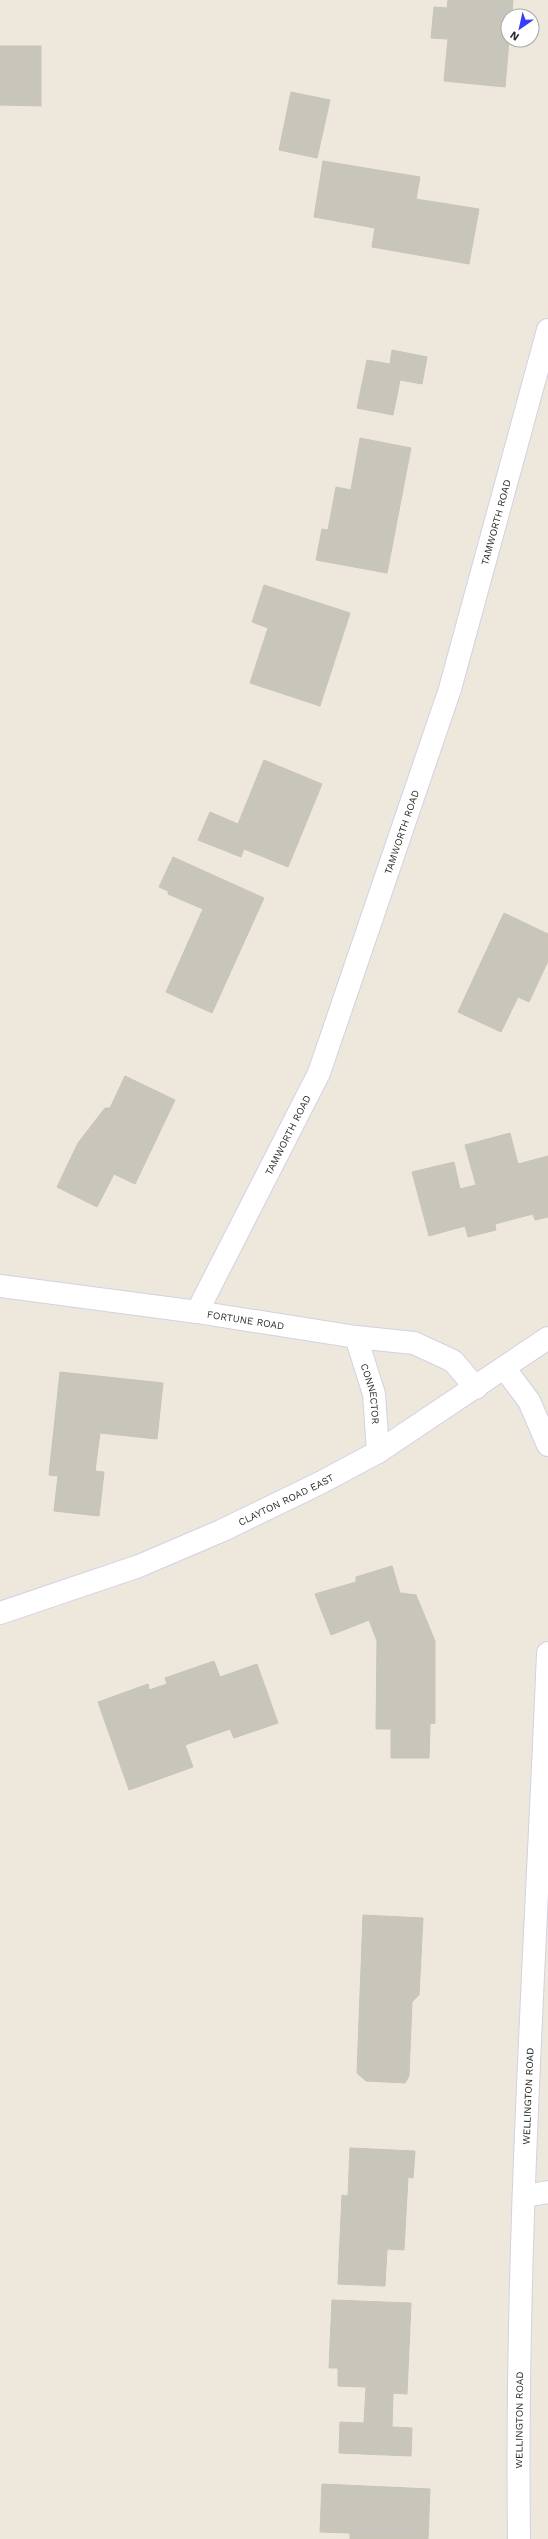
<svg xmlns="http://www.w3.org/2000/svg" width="548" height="2539" viewBox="0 0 548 2539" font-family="'Work Sans',sans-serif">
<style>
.building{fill:#c8c6ba;stroke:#c9c5b5}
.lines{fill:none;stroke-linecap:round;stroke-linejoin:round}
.minor-casing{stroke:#d1d1e4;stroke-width:24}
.minor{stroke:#fff;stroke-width:22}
.labels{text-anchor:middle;stroke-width:3.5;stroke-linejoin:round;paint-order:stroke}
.street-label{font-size:10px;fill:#2a2a2a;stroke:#fff}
</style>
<rect width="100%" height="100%" fill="#ede8db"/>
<g class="building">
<path d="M448 0H513L512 16H508L509 40 505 87 444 81 448 39 431 38 434 7 447 8Z"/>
<path d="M0 46H41V106L0 105Z"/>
<path d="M291 92 330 100 317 158 279 150Z"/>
<path d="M323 161 420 177 416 199 479 209 469 264 372 247 375 228 314 217Z"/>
<path d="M392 350 427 357 422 384 400 380 393 415 357 408 367 360 390 364Z"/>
<path d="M360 438 411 448 387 573 316 560 322 529 328 530 336 487 351 490Z"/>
<path d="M264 585 350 613 320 706 250 683 268 628 252 622Z"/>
<path d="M264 760 322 784 288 867 244 849 241 857 198 840 210 812 238 824Z"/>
<path d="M173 857 264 898 212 1013 166 992 203 909 168 894V891L159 887Z"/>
<path d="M504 913 548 934V961L529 1002 518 997 501 1032 458 1012Z"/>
<path d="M125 1076 175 1100 135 1184 114 1174 97 1207 57 1187 78 1143 105 1108H110Z"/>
<path d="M510 1133 518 1164 548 1156V1217L535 1220 533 1214 495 1224 496 1230 468 1237 465 1226 429 1236 412 1172 454 1162 460 1189 476 1185 465 1145Z"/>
<path d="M60 1372 163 1383 157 1439 100 1433 95 1471 104 1472 99 1516 54 1511 58 1476 49 1475Z"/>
<path d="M392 1566 400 1593 416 1595 435 1641V1723L430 1724 429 1758H391V1729H376L377 1641 369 1620 331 1635 315 1594 356 1582V1577Z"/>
<path d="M214 1661 220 1677 257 1664 278 1723 234 1738 230 1729 185 1745 193 1767 129 1790 98 1702 148 1684 149 1690 167 1684 165 1678Z"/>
<path d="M363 1915 423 1918 419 1995 412 2002 409 2076 405 2083 366 2081 357 2073Z"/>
<path d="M350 2148 415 2151 413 2178 408 2177 404 2250 387 2249 385 2286 338 2284 342 2195 348 2196Z"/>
<path d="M332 2300 411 2303 407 2394 393 2393 392 2427 412 2428 411 2456 339 2453 340 2422 364 2423 366 2387 338 2386V2368H329Z"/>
<path d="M322 2484 430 2489 428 2539H350V2533L320 2532Z"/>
</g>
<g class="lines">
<g class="minor-casing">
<g id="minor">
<path id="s1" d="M0 1286 197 1312 356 1337 414 1343 453 1361 476 1388"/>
<path id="s2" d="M197 1312 319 1073 450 689 548 330"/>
<path id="s3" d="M356 1337 374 1394 378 1452"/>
<path d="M505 1369 529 1401 548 1445"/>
<path id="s4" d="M0 1613 139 1566 221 1531 320 1483 378 1452 548 1338"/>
<path d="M525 2196 548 2192"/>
<path id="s5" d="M519 2539C515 2244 536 1948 548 1653"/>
</g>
</g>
<use href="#minor" class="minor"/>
</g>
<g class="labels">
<g class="street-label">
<text dy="4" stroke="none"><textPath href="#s2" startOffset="847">TAMWORTH ROAD</textPath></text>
<text dy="4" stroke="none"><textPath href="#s2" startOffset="523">TAMWORTH ROAD</textPath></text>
<text dy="4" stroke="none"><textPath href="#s2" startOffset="199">TAMWORTH ROAD</textPath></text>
<text dy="4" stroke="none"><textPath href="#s1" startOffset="248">FORTUNE ROAD</textPath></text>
<text dy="4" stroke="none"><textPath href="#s3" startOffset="59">CONNECTOR</textPath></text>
<text dy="4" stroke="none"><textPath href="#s4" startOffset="308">CLAYTON ROAD EAST</textPath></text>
<text dy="4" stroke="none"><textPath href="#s5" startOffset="443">WELLINGTON ROAD</textPath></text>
<text dy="4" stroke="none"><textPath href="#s5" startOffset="119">WELLINGTON ROAD</textPath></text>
</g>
</g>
<g transform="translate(520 28) rotate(214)"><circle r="19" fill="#ffffff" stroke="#aaaaaa"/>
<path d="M0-3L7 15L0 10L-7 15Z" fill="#373dff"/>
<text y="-6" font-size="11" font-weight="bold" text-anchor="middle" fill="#2a2a2a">N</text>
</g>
</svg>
